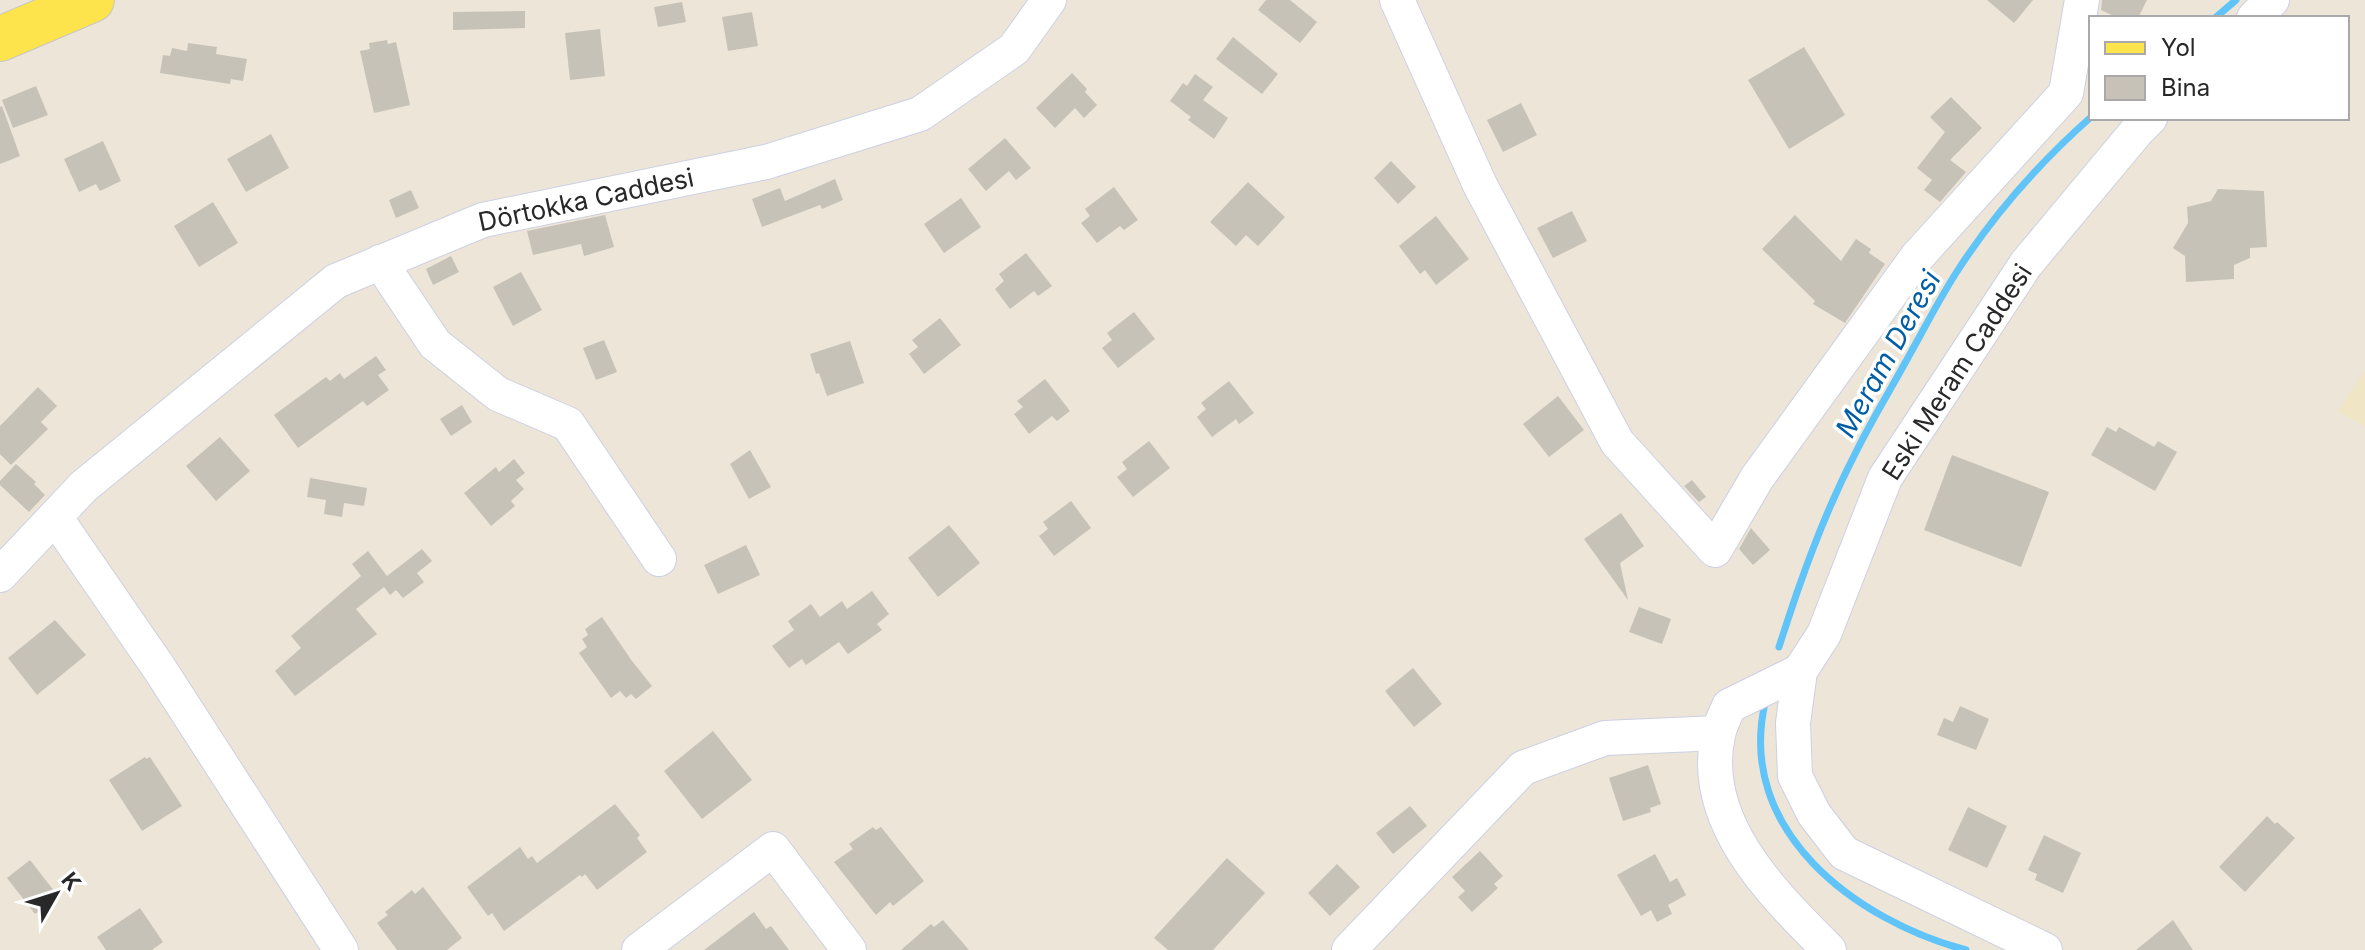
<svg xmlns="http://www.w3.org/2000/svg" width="2365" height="950" viewBox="0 0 2365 950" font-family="Inter,sans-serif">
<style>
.education{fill:#f0e6c5}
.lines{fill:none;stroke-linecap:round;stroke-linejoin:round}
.stream{stroke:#60c4f9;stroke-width:7}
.building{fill:#c7c2b8}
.minor-casing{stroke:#cdd0e3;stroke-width:36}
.major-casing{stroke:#c7c7c7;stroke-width:46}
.minor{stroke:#fff;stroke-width:34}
.major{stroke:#fde34c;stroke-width:44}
.labels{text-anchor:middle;stroke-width:7;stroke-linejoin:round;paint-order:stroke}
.street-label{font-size:26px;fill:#282828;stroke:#fff}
.water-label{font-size:28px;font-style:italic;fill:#015ea4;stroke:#fff}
</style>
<rect width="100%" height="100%" fill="#ece5d8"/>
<path class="education" d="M2365 371V427L2338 411Z"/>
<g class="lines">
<g class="stream">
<path d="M2215 18 2236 0"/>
<path d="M1779 647C1800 581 1823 516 1855 454 1870 423 1888 394 1905 363 1922 333 1937 303 1956 273 1994 214 2039 163 2091 117"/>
<path d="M1765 703C1736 831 1855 920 1966 950"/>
</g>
</g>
<g class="building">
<path d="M1266 0H1290L1317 22 1300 43 1258 10Z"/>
<path d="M1987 0H2033L2014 23Z"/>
<path d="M2102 0H2147L2138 18H2118L2101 10Z"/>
<path d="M682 2 686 22 658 27 654 7Z"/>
<path d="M525 11V28L453 30V12Z"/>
<path d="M752 12 758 46 728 51 722 17Z"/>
<path d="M600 29 605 76 570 80 565 33Z"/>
<path d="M1233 37 1278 74 1262 94 1216 59Z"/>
<path d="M387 40 388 44 396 42 410 105 374 113 360 51 370 49 369 43Z"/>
<path d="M188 43 217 47 216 54 247 59 243 81 231 79 230 84 160 73 163 55 170 56 172 48 187 51Z"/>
<path d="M1804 47 1845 115 1789 149 1748 80Z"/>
<path d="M1072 73 1087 89 1085 92 1097 105 1084 118 1075 108 1055 128 1036 108Z"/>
<path d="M1195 74 1213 87 1203 100 1228 118 1214 139 1188 120 1191 117 1170 101 1183 83 1187 86Z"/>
<path d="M36 86 48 115 13 128 2 100Z"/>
<path d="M1951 97 1982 128 1950 160 1966 172 1940 202 1924 190 1932 180 1917 168 1945 132 1930 117Z"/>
<path d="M1521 103 1537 135 1503 152 1487 120Z"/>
<path d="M2 106 20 156 0 164V107Z"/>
<path d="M271 134 289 168 246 192 227 159Z"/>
<path d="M1005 138 1031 168 1016 180 1009 171 986 191 968 169Z"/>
<path d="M103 141 121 181 100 191 96 184 79 192 64 159Z"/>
<path d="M1391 161 1416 187 1398 204 1374 178Z"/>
<path d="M835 179 843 200 822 209 820 205 762 227 752 199 780 188 785 201Z"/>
<path d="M1248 182 1285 217 1258 246 1246 235 1236 246 1210 222Z"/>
<path d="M1114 187 1138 220 1124 230 1120 226 1097 243 1081 223 1090 216 1085 209Z"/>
<path d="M2218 189 2264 191 2267 247 2250 248V258L2234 265V279L2186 282 2185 256 2173 248 2188 223 2187 207 2211 201Z"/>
<path d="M411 190 419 208 396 218 389 200Z"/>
<path d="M961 198 981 227 944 253 924 224Z"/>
<path d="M213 202 238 243 199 267 174 226Z"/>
<path d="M1572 211 1587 241 1553 258 1537 228Z"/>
<path d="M605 215 614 247 584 256 581 244 533 255 527 231Z"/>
<path d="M1795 215 1841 261 1856 239 1871 249 1869 253 1885 264 1845 323 1813 304 1815 301 1762 249Z"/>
<path d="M1436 216 1469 259 1436 285 1425 270 1420 274 1399 246Z"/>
<path d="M1026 253 1052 286 1038 296 1034 291 1010 309 995 289 1004 281 999 274Z"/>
<path d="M451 256 459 272 433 285 426 269Z"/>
<path d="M521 272 542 310 513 326 493 287Z"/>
<path d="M1134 312 1155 339 1118 368 1102 348 1112 340 1107 333Z"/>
<path d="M940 318 961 345 924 374 909 354 918 347 912 340Z"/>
<path d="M604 340 617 372 596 380 583 348Z"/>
<path d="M850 341 864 383 827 396 819 373 816 374 810 354Z"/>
<path d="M376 356 386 370 378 375 389 390 367 406 363 401 298 448 274 415 326 377 330 381 340 373 344 379Z"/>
<path d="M1045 379 1070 411 1057 421 1052 416 1029 434 1014 414 1023 407 1017 401Z"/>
<path d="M1229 381 1254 413 1239 424 1236 419 1212 437 1197 417 1206 409 1201 403Z"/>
<path d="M38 387 57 406 41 422 48 429 11 465 0 454V426Z"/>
<path d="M1558 396 1584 430 1549 457 1523 424Z"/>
<path d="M462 405 472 422 451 436 440 419Z"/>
<path d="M2107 427 2116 432 2119 427 2154 447 2158 441 2177 452 2155 491 2091 455Z"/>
<path d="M220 437 250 471 216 501 186 466Z"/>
<path d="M1149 441 1170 468 1133 497 1117 477 1127 469 1122 462Z"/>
<path d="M750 450 771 487 749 499 730 464Z"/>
<path d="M1952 455 2049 492 2021 567 1924 530Z"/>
<path d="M514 459 525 473 516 480 524 489 511 501 515 506 491 526 464 493 496 467 499 472Z"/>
<path d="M16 464 36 482 34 484 45 495 29 512 0 485V481Z"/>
<path d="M310 478 367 488 364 506 344 503 342 517 324 514 326 500 307 497Z"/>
<path d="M1692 480 1706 497 1699 502 1684 486Z"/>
<path d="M1071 501 1091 528 1054 556 1039 536 1048 529 1043 522Z"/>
<path d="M1621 513 1644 546 1620 563 1628 600 1584 539Z"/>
<path d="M949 525 980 563 938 597 908 558Z"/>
<path d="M1751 528 1770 550 1753 565 1739 549Z"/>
<path d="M746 545 760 575 718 594 704 565Z"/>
<path d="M422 549 432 561 417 573 424 582 403 598 396 590 390 595 384 587 356 609 377 634 295 696 275 671 301 648 291 636 361 576 352 564 368 551 387 576Z"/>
<path d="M872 591 889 614 877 624 882 630 848 654 839 642 806 665 802 659 789 668 772 646 794 630 788 621 811 604 820 617 842 601 847 609Z"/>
<path d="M1639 607 1671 619 1662 644 1629 632Z"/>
<path d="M602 617 632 661 652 686 636 699 631 694 626 698 620 691 611 698 579 653 587 647 582 639 588 635 585 629Z"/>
<path d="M55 620 86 655 37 695 8 658Z"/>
<path d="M1413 668 1442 704 1414 727 1385 691Z"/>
<path d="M1960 706 1989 719 1976 750 1937 735 1944 718 1953 722Z"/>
<path d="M713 731 752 780 702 819 664 771Z"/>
<path d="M145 757 146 759 150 757 182 806 142 831 109 780Z"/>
<path d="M1648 765 1661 804 1650 808 1651 812 1623 821 1609 778Z"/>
<path d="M615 804 640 835 637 838 647 852 597 890 585 874 582 877 580 875 504 931 492 913 488 916 467 887 520 847 528 859 532 856 537 863Z"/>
<path d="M1410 806 1427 826 1393 854 1376 833Z"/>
<path d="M1968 807 2007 826 1987 868 1948 850Z"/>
<path d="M2267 816 2275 824 2277 822 2295 838 2245 892 2219 867Z"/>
<path d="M873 827 876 830 881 827 924 881 893 906 890 902 876 915 834 862 853 849 849 844Z"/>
<path d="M2044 835 2081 853 2063 893 2035 880 2037 874 2028 870Z"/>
<path d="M1480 851 1503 876 1494 884 1498 888 1472 912 1458 897 1465 891 1452 877Z"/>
<path d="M1655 854 1670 882 1677 878 1686 895 1668 905 1672 914 1657 922 1651 910 1641 916 1617 875Z"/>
<path d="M1227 858 1265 893 1213 950H1168L1154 938Z"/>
<path d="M30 860 58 896 35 914 7 878Z"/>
<path d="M1337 864 1360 887 1330 916 1308 893Z"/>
<path d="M423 887 462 938 447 950H397L377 923 388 915 385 912 412 890 415 894Z"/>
<path d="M140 908 163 942 152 950H106L97 937Z"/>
<path d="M754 912 766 929 771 926 789 950H704Z"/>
<path d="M943 920 969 950H901L931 924 934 927Z"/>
<path d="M2173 920 2193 950H2136Z"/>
</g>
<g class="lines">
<g class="minor-casing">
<g id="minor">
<path d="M1397 0 1480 185 1617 442 1715 550 1757 478 1917 257 2066 93 2082 0"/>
<path d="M2254 18 2272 0"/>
<path d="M380 262 435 344 498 394 568 424 659 559"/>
<path d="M55 517 159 668 341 950"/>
<path d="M0 575 84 486 336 281 483 220 766 162 920 114 1014 49 1049 0"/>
<path d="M1800 671 1793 723 1795 776 1814 814 1844 853 2045 950"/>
<path d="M639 950 773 849 849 950"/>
<path d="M1349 950 1523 768 1605 738 1718 733"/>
<path d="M1829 950C1773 894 1699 822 1718 735 1720 725 1725 716 1729 706L1800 671 1824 634 1885 478 2026 264 2137 131 2150 118"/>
</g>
</g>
<g class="major-casing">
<path id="major" d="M0 39 92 0"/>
</g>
<use href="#minor" class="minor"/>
<use href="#major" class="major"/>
</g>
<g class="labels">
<g class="street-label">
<text transform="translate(586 200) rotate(-12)" y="9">Dörtokka Caddesi</text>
<text transform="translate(1957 372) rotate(-57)" y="9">Eski Meram Caddesi</text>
</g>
<g class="water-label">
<text transform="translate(1888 354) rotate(-61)" y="10">Meram Deresi</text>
</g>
</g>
<rect x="2089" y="16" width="260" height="104" fill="#ffffff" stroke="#a9a9a9" stroke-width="2"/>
<rect x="2105" y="42" width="40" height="12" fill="#fde34c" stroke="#a9a9a9" stroke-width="2"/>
<text x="2161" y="56" font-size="24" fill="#282828">Yol</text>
<rect x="2105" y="76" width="40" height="24" fill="#c7c2b8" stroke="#a9a9a9" stroke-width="2"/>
<text x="2161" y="96" font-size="24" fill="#282828">Bina</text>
<g transform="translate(56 894) rotate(51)" stroke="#ffffff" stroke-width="6" paint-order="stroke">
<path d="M0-6L14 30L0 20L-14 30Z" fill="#282828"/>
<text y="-12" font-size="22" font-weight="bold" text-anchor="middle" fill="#282828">K</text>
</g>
</svg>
